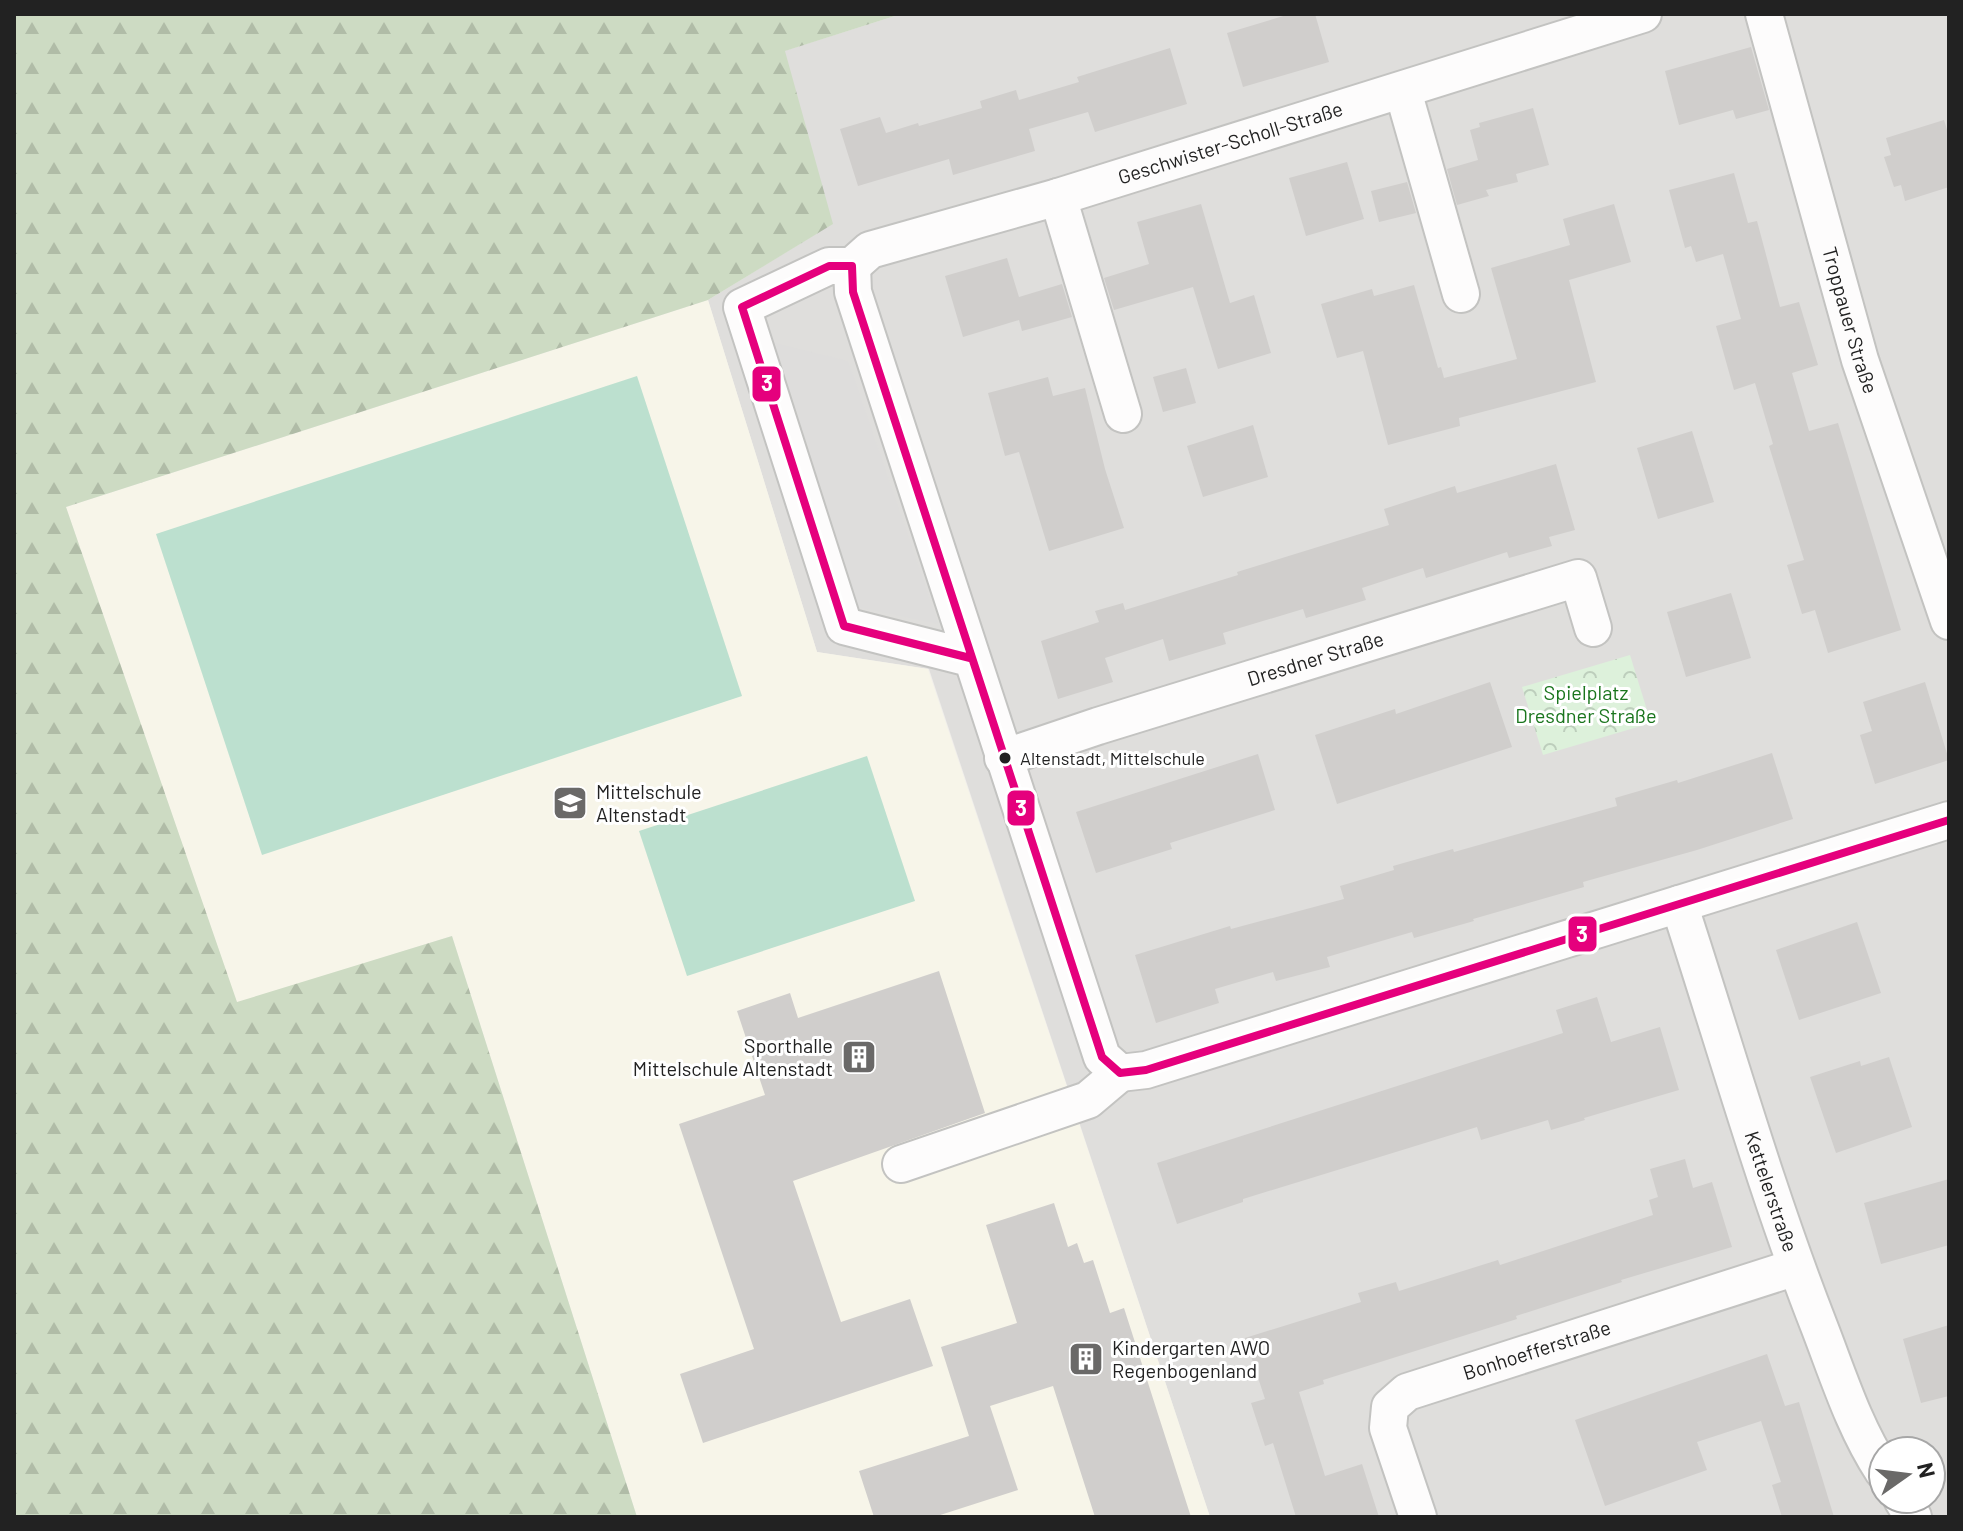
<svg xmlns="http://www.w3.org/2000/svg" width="1963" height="1531" viewBox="0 0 1963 1531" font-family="Barlow,sans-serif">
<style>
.residential{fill:#dfdedc;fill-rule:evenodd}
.education{fill:#f7f5e9}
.forest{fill:url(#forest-firs)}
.park{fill:url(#park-crowns)}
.pitch{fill:#bce0cf}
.parking{fill:#dedddc}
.building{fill:#d0cecc}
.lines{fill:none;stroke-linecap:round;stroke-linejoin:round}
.minor-casing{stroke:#c3c3c1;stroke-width:40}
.minor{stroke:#fdfcfc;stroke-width:36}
.bus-1-casing{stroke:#fff;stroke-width:14}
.bus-1{stroke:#e5007d;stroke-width:8}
.bus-dot{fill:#222;stroke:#fff;stroke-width:3}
.labels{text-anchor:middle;stroke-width:6;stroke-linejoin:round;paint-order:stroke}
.bus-label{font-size:18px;fill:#222;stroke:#fff;text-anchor:start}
.street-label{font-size:20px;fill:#222;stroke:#fff}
.park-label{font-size:20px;fill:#1a751d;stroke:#fff}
.poi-label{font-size:20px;fill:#222;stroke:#fff;text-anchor:start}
.line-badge{stroke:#fff;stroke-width:3}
.badge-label{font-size:22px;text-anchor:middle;font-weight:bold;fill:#fff}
</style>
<defs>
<pattern id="forest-firs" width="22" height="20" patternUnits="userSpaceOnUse" patternTransform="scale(2)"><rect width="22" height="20" fill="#cddbc3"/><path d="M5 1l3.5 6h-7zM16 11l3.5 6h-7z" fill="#b0bca7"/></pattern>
<pattern id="park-crowns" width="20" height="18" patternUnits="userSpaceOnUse" patternTransform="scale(2)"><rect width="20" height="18" fill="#ddf1db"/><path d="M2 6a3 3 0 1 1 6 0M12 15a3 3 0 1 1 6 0" fill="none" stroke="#bdcebc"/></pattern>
</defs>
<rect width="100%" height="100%" fill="#f0eeeb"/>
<path class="residential" d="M901 14H1949V1517H1210L929 669 817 652 708 300 832 224 784 51ZM1883 1451H1931V1499H1883Z"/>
<path class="education" d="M708 300 817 652 928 669 1210 1517H637L452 936 237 1003 66 507Z"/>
<path class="forest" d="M14 14H901L785 51 833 224 708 300 66 507 237 1002 452 936 637 1517H14Z"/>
<path class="park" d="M1630 655 1651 723 1543 755 1522 687Z"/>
<g class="pitch">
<path d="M637 376 742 696 262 855 156 534Z"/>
<path d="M867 756 915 901 687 976 639 831Z"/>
</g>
<path class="parking" d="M775 343 848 361 938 624 858 607Z"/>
<g class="building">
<path d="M1290 14H1315L1329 62 1243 87 1227 33Z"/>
<path d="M1751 47 1769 110 1736 119 1733 110 1679 125 1665 71Z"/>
<path d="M1170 48 1187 104 1095 132 1088 112 1029 129 1035 151 953 175 949 159 858 186 840 129 880 117 886 133 918 123 919 126 982 108 980 101 1016 90 1019 100 1079 82 1077 77Z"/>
<path d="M1533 108 1549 165 1516 174 1518 182 1486 190 1489 196 1457 205 1447 169 1478 160 1470 130 1480 127 1479 123Z"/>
<path d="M1944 120 1949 136V187L1905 201 1901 185 1894 187 1884 157 1891 155 1886 138Z"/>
<path d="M1347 162 1364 219 1306 236 1289 178Z"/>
<path d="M1734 173 1748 223 1757 221 1780 307 1799 302 1818 365 1792 373 1809 431 1838 423 1901 630 1828 653 1815 610 1802 614 1787 565 1804 560 1769 446 1773 444 1755 383 1734 390 1716 326 1741 319 1723 254 1696 262 1691 246 1685 248 1669 190Z"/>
<path d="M1407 182 1416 213 1379 222 1371 191Z"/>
<path d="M1201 204 1230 303 1254 295 1271 353 1218 369 1193 287 1114 310 1104 278 1149 264 1137 222Z"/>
<path d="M1614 204 1631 262 1569 280 1596 382 1459 418 1460 426 1388 445 1363 351 1337 358 1321 304 1372 289 1374 296 1414 285 1438 368 1441 367 1444 378 1517 359 1491 268 1570 245 1563 219Z"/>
<path d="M1007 258 1019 297 1062 284 1072 317 1022 331 1019 320 963 337 945 276Z"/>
<path d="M1186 368 1196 403 1163 412 1153 377Z"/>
<path d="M1048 377 1053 396 1085 388 1105 469 1124 528 1049 551 1019 452 1005 456 988 393Z"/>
<path d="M1253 425 1268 477 1203 497 1187 446Z"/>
<path d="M1692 431 1714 502 1658 519 1637 448Z"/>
<path d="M1556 464 1575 530 1549 537 1552 546 1509 558 1507 552 1426 578 1423 568 1362 588 1366 600 1306 618 1303 609 1223 633 1226 644 1169 661 1163 639 1105 658 1113 682 1058 699 1041 641 1099 622 1095 611 1123 603 1125 610 1238 575 1237 572 1389 525 1384 509 1455 486 1457 493Z"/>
<path d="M1731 593 1751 658 1686 677 1667 612Z"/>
<path d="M1490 682 1512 747 1337 804 1315 735 1395 709 1396 714Z"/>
<path d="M1925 682 1949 760 1875 784 1860 735 1872 731 1863 702Z"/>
<path d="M1772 753 1793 819 1697 850 1583 882 1584 887 1473 919 1474 921 1414 938 1412 932 1327 957 1330 967 1276 981 1273 972 1215 989 1219 1003 1156 1023 1135 955 1230 926 1231 929 1344 899 1340 886 1394 870 1393 866 1453 849 1454 852 1617 806 1615 798 1677 780 1678 783Z"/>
<path d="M1258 754 1275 810 1170 843 1172 849 1096 873 1076 812Z"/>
<path d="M1857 922 1881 993 1799 1020 1776 950Z"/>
<path d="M939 971 985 1113 793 1181 841 1322 910 1299 933 1366 703 1443 680 1374 754 1349 679 1124 765 1095 737 1011 790 993 798 1018Z"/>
<path d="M1597 997 1611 1042 1660 1027 1679 1090 1584 1118 1585 1120 1551 1130 1548 1120 1481 1140 1477 1127 1243 1199V1202L1177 1224 1157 1163 1563 1033 1556 1010Z"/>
<path d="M1889 1057 1912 1127 1836 1153 1810 1077 1860 1061 1861 1066Z"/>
<path d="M1685 1159 1693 1188 1712 1182 1732 1247 1621 1280 1622 1282 1516 1316 1517 1319 1323 1380 1324 1384 1299 1392 1325 1476 1362 1464 1379 1517H1296L1273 1443 1265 1446 1251 1403 1265 1399 1245 1338 1361 1302 1358 1293 1396 1282 1399 1291 1498 1260 1500 1265 1653 1215 1649 1200 1658 1197 1650 1169Z"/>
<path d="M1949 1179V1245L1881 1264 1864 1203Z"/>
<path d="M1054 1203 1068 1247 1077 1243 1084 1263 1093 1260 1110 1313 1124 1308 1191 1517H1095L1053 1386 990 1406 1018 1490 934 1517H874L859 1471 969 1436 941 1347 1017 1323 986 1225Z"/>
<path d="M1949 1325V1396L1921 1403 1903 1339Z"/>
<path d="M1767 1354 1785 1406 1799 1402 1834 1517H1782L1772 1485 1781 1482 1761 1421 1697 1442 1707 1470 1605 1506 1575 1420Z"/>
</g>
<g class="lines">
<g class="minor-casing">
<g id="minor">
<path id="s1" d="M1764 14 1860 360 1949 621"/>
<path d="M1403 91 1461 294"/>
<path d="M1058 197 1123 414"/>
<path id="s2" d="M852 266 870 250 1058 197 1643 14"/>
<path d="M970 658 844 626 742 307 829 266H852L853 292 1102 1057 1120 1073 1146 1070 1949 820"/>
<path id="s3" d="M1003 758 1098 726 1578 578 1593 628"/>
<path id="s4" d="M1679 904C1725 1045 1765 1188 1819 1326 1838 1375 1854 1427 1883 1471"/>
<path d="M901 1164 1088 1100 1120 1073"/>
<path d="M1902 1499 1913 1517"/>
<path id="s5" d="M1418 1517 1388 1428 1390 1407 1407 1392 1796 1267"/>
</g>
</g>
<use href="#minor" class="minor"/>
<g class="bus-1-casing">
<path id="bus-1" d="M970 658 844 626 742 307 829 266H852L853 292 1102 1057 1120 1073 1146 1070 1949 820"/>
</g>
<use href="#bus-1" class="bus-1"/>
</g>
<defs>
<g id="school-square" transform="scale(1.8)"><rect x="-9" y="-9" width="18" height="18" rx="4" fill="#6a6968" stroke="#fff"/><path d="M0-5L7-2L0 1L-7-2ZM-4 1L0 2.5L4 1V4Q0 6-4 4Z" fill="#fff"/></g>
<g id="building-square" transform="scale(1.8)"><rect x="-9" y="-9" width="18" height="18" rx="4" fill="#6a6968" stroke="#fff"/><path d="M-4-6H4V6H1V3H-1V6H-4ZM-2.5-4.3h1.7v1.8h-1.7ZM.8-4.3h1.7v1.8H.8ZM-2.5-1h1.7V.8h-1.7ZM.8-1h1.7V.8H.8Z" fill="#fff"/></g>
</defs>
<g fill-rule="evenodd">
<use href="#school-square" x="570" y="803"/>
<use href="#building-square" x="859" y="1057"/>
<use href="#building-square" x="1086" y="1359"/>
</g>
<circle class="bus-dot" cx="1005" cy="758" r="7"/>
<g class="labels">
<g class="bus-label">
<text x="1020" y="765">Altenstadt, Mittelschule</text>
</g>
<g class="street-label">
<text dy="7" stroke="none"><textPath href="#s2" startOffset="400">Geschwister-Scholl-Straße</textPath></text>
<text dy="7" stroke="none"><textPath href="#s1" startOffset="318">Troppauer Straße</textPath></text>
<text dy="7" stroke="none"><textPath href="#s3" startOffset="328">Dresdner Straße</textPath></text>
<text dy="7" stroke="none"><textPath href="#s4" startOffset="302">Kettelerstraße</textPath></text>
<text dy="7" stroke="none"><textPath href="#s5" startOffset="274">Bonhoefferstraße</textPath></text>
</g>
<g class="park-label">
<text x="1586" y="700">Spielplatz<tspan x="1586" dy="23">Dresdner Straße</tspan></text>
</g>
<g class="poi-label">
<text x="596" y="799">Mittelschule<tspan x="596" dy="23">Altenstadt</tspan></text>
<text x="833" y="1053" text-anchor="end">Sporthalle<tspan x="833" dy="23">Mittelschule Altenstadt</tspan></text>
<text x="1112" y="1355">Kindergarten AWO<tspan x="1112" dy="23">Regenbogenland</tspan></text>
</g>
</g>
<g class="line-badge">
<rect x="751" y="365" width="31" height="38" rx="8" fill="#e5007d"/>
<rect x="1006" y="789" width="30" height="38" rx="8" fill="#e5007d"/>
<rect x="1567" y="915" width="31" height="38" rx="8" fill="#e5007d"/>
</g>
<g class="badge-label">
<text x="767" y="391">3</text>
<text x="1021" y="816">3</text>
<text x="1582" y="942">3</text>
</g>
<rect width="1963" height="1531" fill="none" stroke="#222222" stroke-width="32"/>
<g transform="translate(1907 1475) rotate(76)"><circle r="38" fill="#ffffff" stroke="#a7a7a7" stroke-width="2"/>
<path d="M0-6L14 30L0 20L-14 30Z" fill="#6a6968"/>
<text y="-12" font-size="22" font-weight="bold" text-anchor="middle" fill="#222222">N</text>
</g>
</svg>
